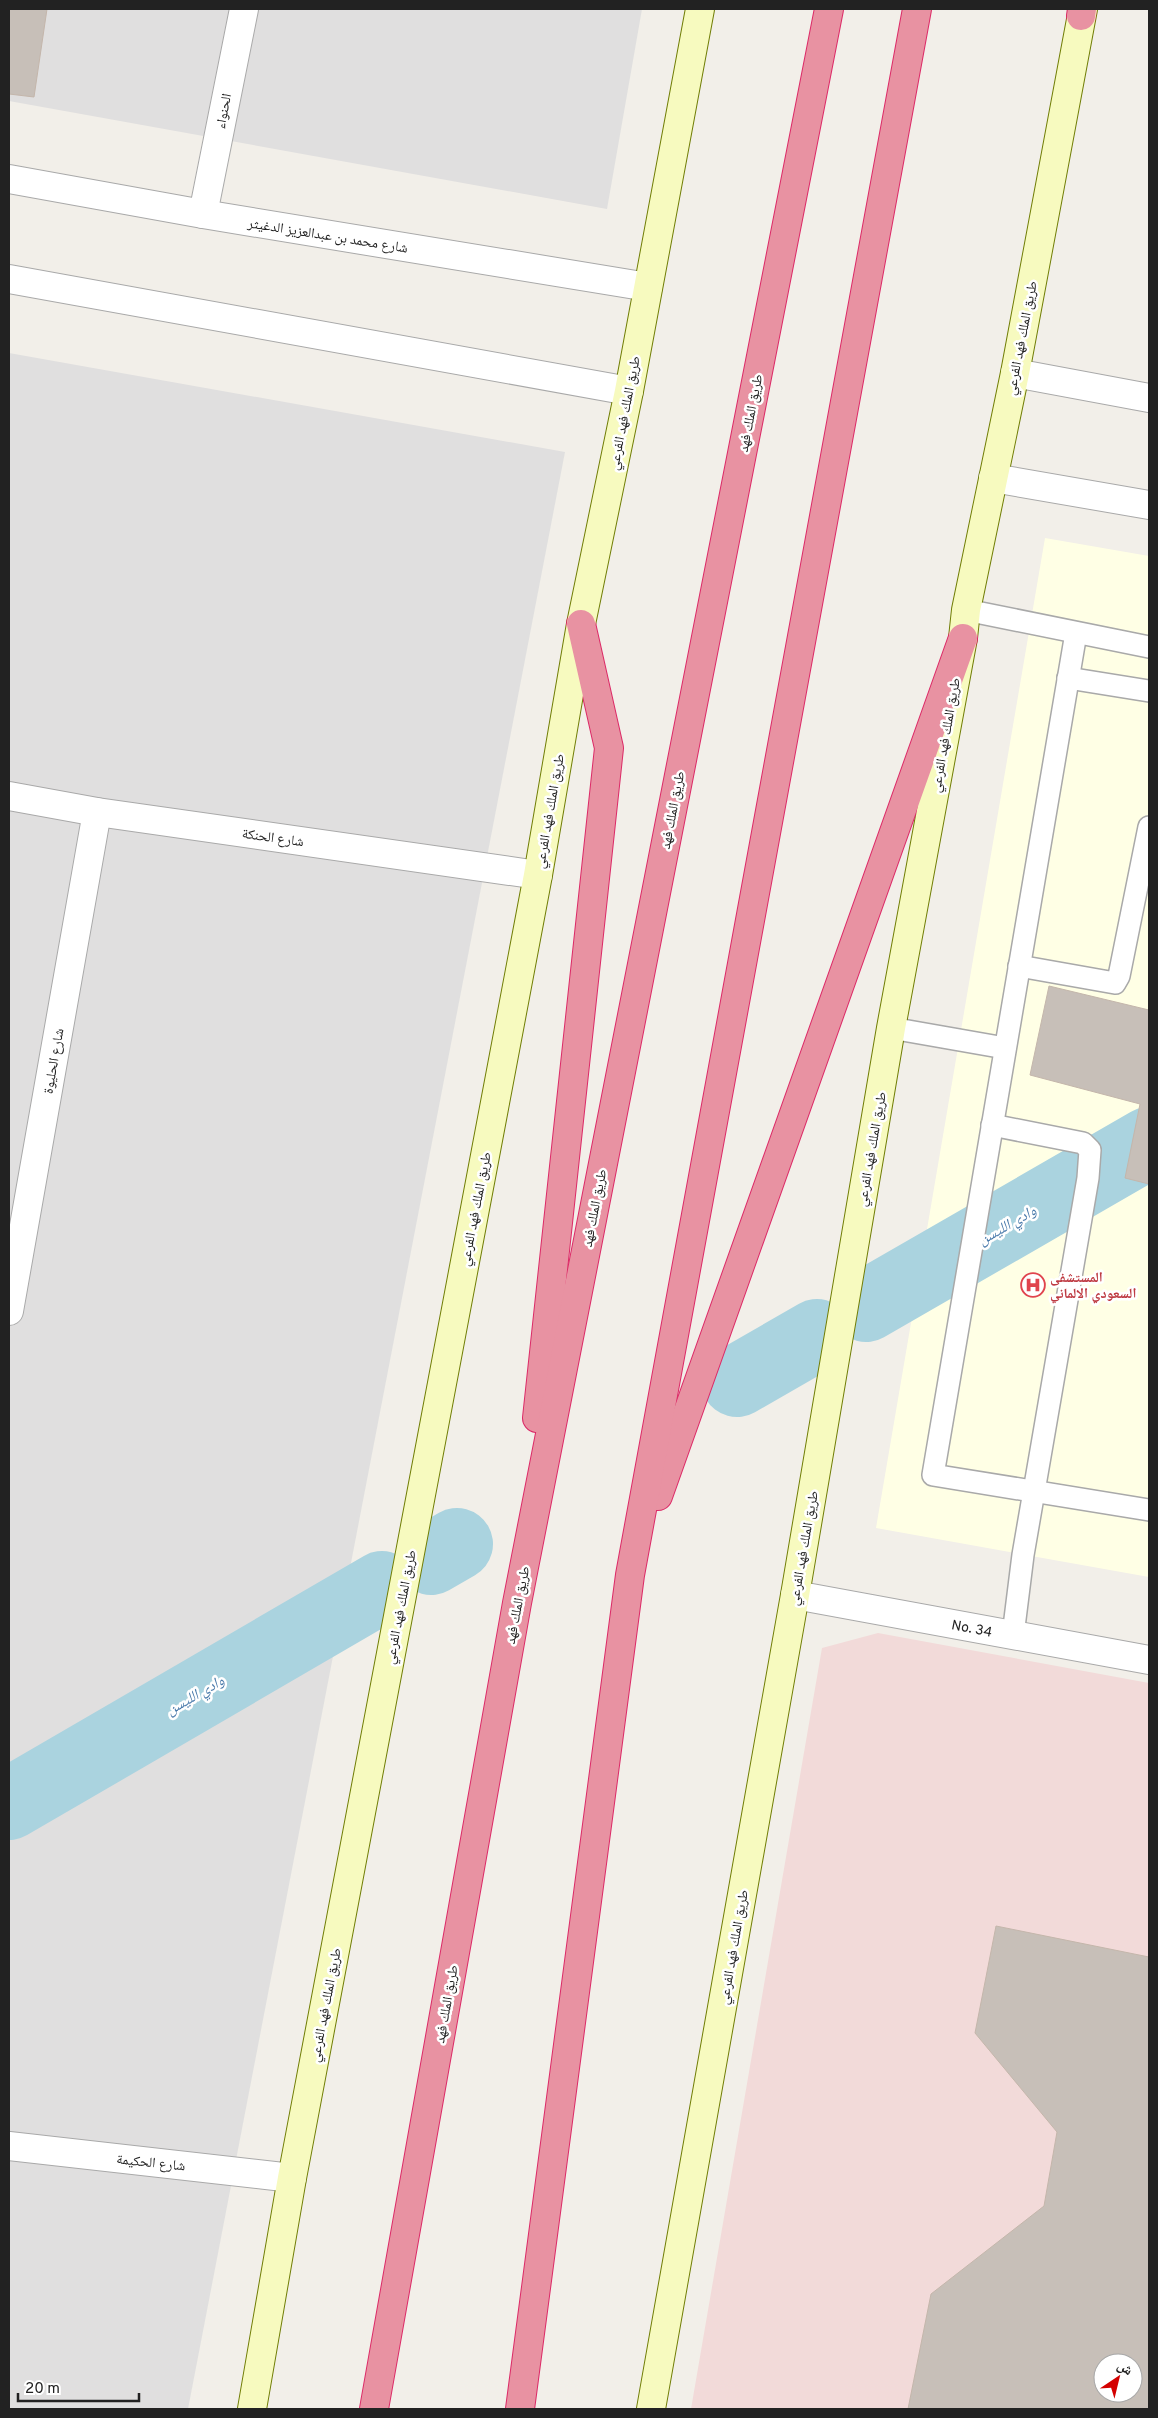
<svg xmlns="http://www.w3.org/2000/svg" width="1158" height="2418" viewBox="0 0 1158 2418" font-family="Overpass,'Noto Naskh Arabic',sans-serif">
<style>
.residential{fill:#e0dfdf}
.commercial{fill:#f2dad9;fill-rule:evenodd}
.education{fill:#ffffe5}
.lines{fill:none;stroke-linecap:round;stroke-linejoin:round}
.river{stroke:#aad3df;stroke-width:72}
.building{fill:#c7bfb8;stroke:#c4b6ab;fill-rule:evenodd}
.service-casing{stroke:#a9a9a9;stroke-width:24}
.minor-casing{stroke:#a9a9a9;stroke-width:30}
.tertiary-casing{stroke:#a9a9a9;stroke-width:30}
.secondary-casing{stroke:#707d05;stroke-width:30}
.motorway-casing{stroke:#dc2a67;stroke-width:30}
.service{stroke:#fff;stroke-width:21}
.minor{stroke:#fff;stroke-width:28}
.tertiary{stroke:#fff;stroke-width:28}
.secondary{stroke:#f7fabf;stroke-width:28}
.motorway{stroke:#e892a2;stroke-width:28}
.labels{text-anchor:middle;stroke-width:5;stroke-linejoin:round;paint-order:stroke}
.street-label{font-size:14px;fill:#222;stroke:#fff}
.health-label{font-size:14px;font-weight:bold;fill:#be3a42;stroke:#fff;text-anchor:start}
.water-label{font-size:15px;font-style:italic;fill:#4a7aab;stroke:#fff}
</style>
<rect width="100%" height="100%" fill="#f2efe9"/>
<g class="residential">
<path d="M9 9H642L607 209 9 101Z"/>
<path d="M9 353 565 452 188 2409H9Z"/>
</g>
<path class="commercial" d="M878 1633 1149 1683V2409H691L822 1648ZM1103 2363H1133V2393H1103Z"/>
<path class="education" d="M1045 538 1149 556V1577L876 1528Z"/>
<g class="lines">
<g class="river">
<path d="M866 1306 1149 1143"/>
<path d="M737 1381 817 1335"/>
<path d="M431 1559 457 1544"/>
<path d="M9 1804 382 1587"/>
</g>
</g>
<g class="building">
<path d="M9 9H47L34 97 9 94Z"/>
<path d="M1049 986 1149 1010V1184L1125 1178 1140 1104 1030 1075Z"/>
<path d="M996 1926 1149 1957V2409H908L931 2294 1044 2206 1057 2132 975 2033ZM1103 2363H1133V2393H1103Z"/>
</g>
<g class="lines">
<g class="service-casing">
<g id="service">
<path d="M966 610 1149 647"/>
<path d="M1076 633 933 1475 1149 1510"/>
<path d="M1068 678 1149 691"/>
<path d="M1019 966 1115 983 1119 976 1149 827"/>
<path d="M891 1028 1005 1048"/>
<path d="M992 1125 1083 1143 1090 1150 1088 1178 1023 1555 1013 1635"/>
</g>
</g>
<g class="minor-casing">
<g id="minor">
<path d="M203 214 244 9"/>
<path d="M9 796 97 812 538 875"/>
<path d="M9 1311 97 812"/>
<path d="M795 1595 1149 1660"/>
<path d="M9 2146 292 2178"/>
</g>
</g>
<g class="tertiary-casing">
<g id="tertiary">
<path d="M9 179 203 214 648 287"/>
<path d="M9 279 629 391"/>
<path d="M1015 373 1149 398"/>
<path d="M993 478 1149 505"/>
</g>
</g>
<g class="secondary-casing">
<g id="secondary">
<path d="M252 2409 292 2178 538 875 581 624 629 391 700 9"/>
<path d="M651 2409 795 1595 891 1028 963 638 966 610 1015 373 1083 9"/>
</g>
</g>
<g class="motorway-casing">
<g id="motorway">
<path d="M1081 16 1082 9"/>
<path d="M537 1418 609 748 581 624"/>
<path d="M658 1496 963 638"/>
<path d="M374 2409 517 1603 829 9"/>
<path d="M520 2409 630 1575 917 9"/>
</g>
</g>
<use href="#service" class="service"/>
<use href="#minor" class="minor"/>
<use href="#tertiary" class="tertiary"/>
<use href="#secondary" class="secondary"/>
<use href="#motorway" class="motorway"/>
</g>
<defs>
<g id="hospital-ring" transform="scale(1.25)"><circle r="9.5" fill="#fff" stroke="#e0444e" stroke-width="1.5"/><path d="M-5-5h3v3.5h4V-5h3V5h-3V1.5h-4V5h-3Z" fill="#e0444e"/></g>
</defs>
<g fill-rule="evenodd">
<use href="#hospital-ring" x="1033" y="1285"/>
</g>
<g class="labels">
<g class="street-label">
<text transform="translate(223 111) rotate(-79)" y="5">الحنواء</text>
<text transform="translate(328 235) rotate(9)" y="5">شارع محمد بن عبدالعزيز الدغيثر</text>
<text transform="translate(1021 338) rotate(-79)" y="5">طريق الملك فهد الفرعي</text>
<text transform="translate(624 413) rotate(-79)" y="5">طريق الملك فهد الفرعي</text>
<text transform="translate(750 413) rotate(-79)" y="5">طريق الملك فهد</text>
<text transform="translate(945 735) rotate(-80)" y="5">طريق الملك فهد الفرعي</text>
<text transform="translate(672 810) rotate(-79)" y="5">طريق الملك فهد</text>
<text transform="translate(549 811) rotate(-80)" y="5">طريق الملك فهد الفرعي</text>
<text transform="translate(273 837) rotate(8)" y="5">شارع الحنكة</text>
<text transform="translate(53 1061) rotate(-80)" y="5">شارع الحليوة</text>
<text transform="translate(871 1149) rotate(-80)" y="5">طريق الملك فهد الفرعي</text>
<text transform="translate(594 1208) rotate(-79)" y="5">طريق الملك فهد</text>
<text transform="translate(475 1209) rotate(-79)" y="5">طريق الملك فهد الفرعي</text>
<text transform="translate(803 1548) rotate(-80)" y="5">طريق الملك فهد الفرعي</text>
<text transform="translate(517 1605) rotate(-79)" y="5">طريق الملك فهد</text>
<text transform="translate(400 1607) rotate(-79)" y="5">طريق الملك فهد الفرعي</text>
<text transform="translate(972 1628) rotate(11)" y="5">No. 34</text>
<text transform="translate(733 1947) rotate(-80)" y="5">طريق الملك فهد الفرعي</text>
<text transform="translate(446 2004) rotate(-80)" y="5">طريق الملك فهد</text>
<text transform="translate(325 2005) rotate(-79)" y="5">طريق الملك فهد الفرعي</text>
<text transform="translate(151 2162) rotate(6)" y="5">شارع الحكيمة</text>
</g>
<g class="health-label">
<text x="1050" y="1282">المستشفى<tspan x="1050" dy="16">السعودي الالماني</tspan></text>
</g>
<g class="water-label">
<text transform="translate(1007 1225) rotate(-30)" y="5">وادي الليسن</text>
<text transform="translate(195 1695) rotate(-30)" y="5">وادي الليسن</text>
</g>
</g>
<rect width="1158" height="2418" fill="none" stroke="#222222" stroke-width="20"/>
<g transform="translate(1118 2378) rotate(35)"><circle r="24" fill="#ffffff" stroke="#a7a7a7"/>
<path d="M0-4L9 19L0 12L-9 19Z" fill="#d40000"/>
<text y="-8" font-size="14" font-weight="bold" text-anchor="middle" fill="#222222">ش</text>
</g>
<path d="M18 2393v8h121v-8" fill="none" stroke="#222222" stroke-width="2.5"/>
<text x="25" y="2393" font-size="15" fill="#222222" stroke="#ffffff" stroke-width="4" paint-order="stroke">20 m</text>
</svg>
